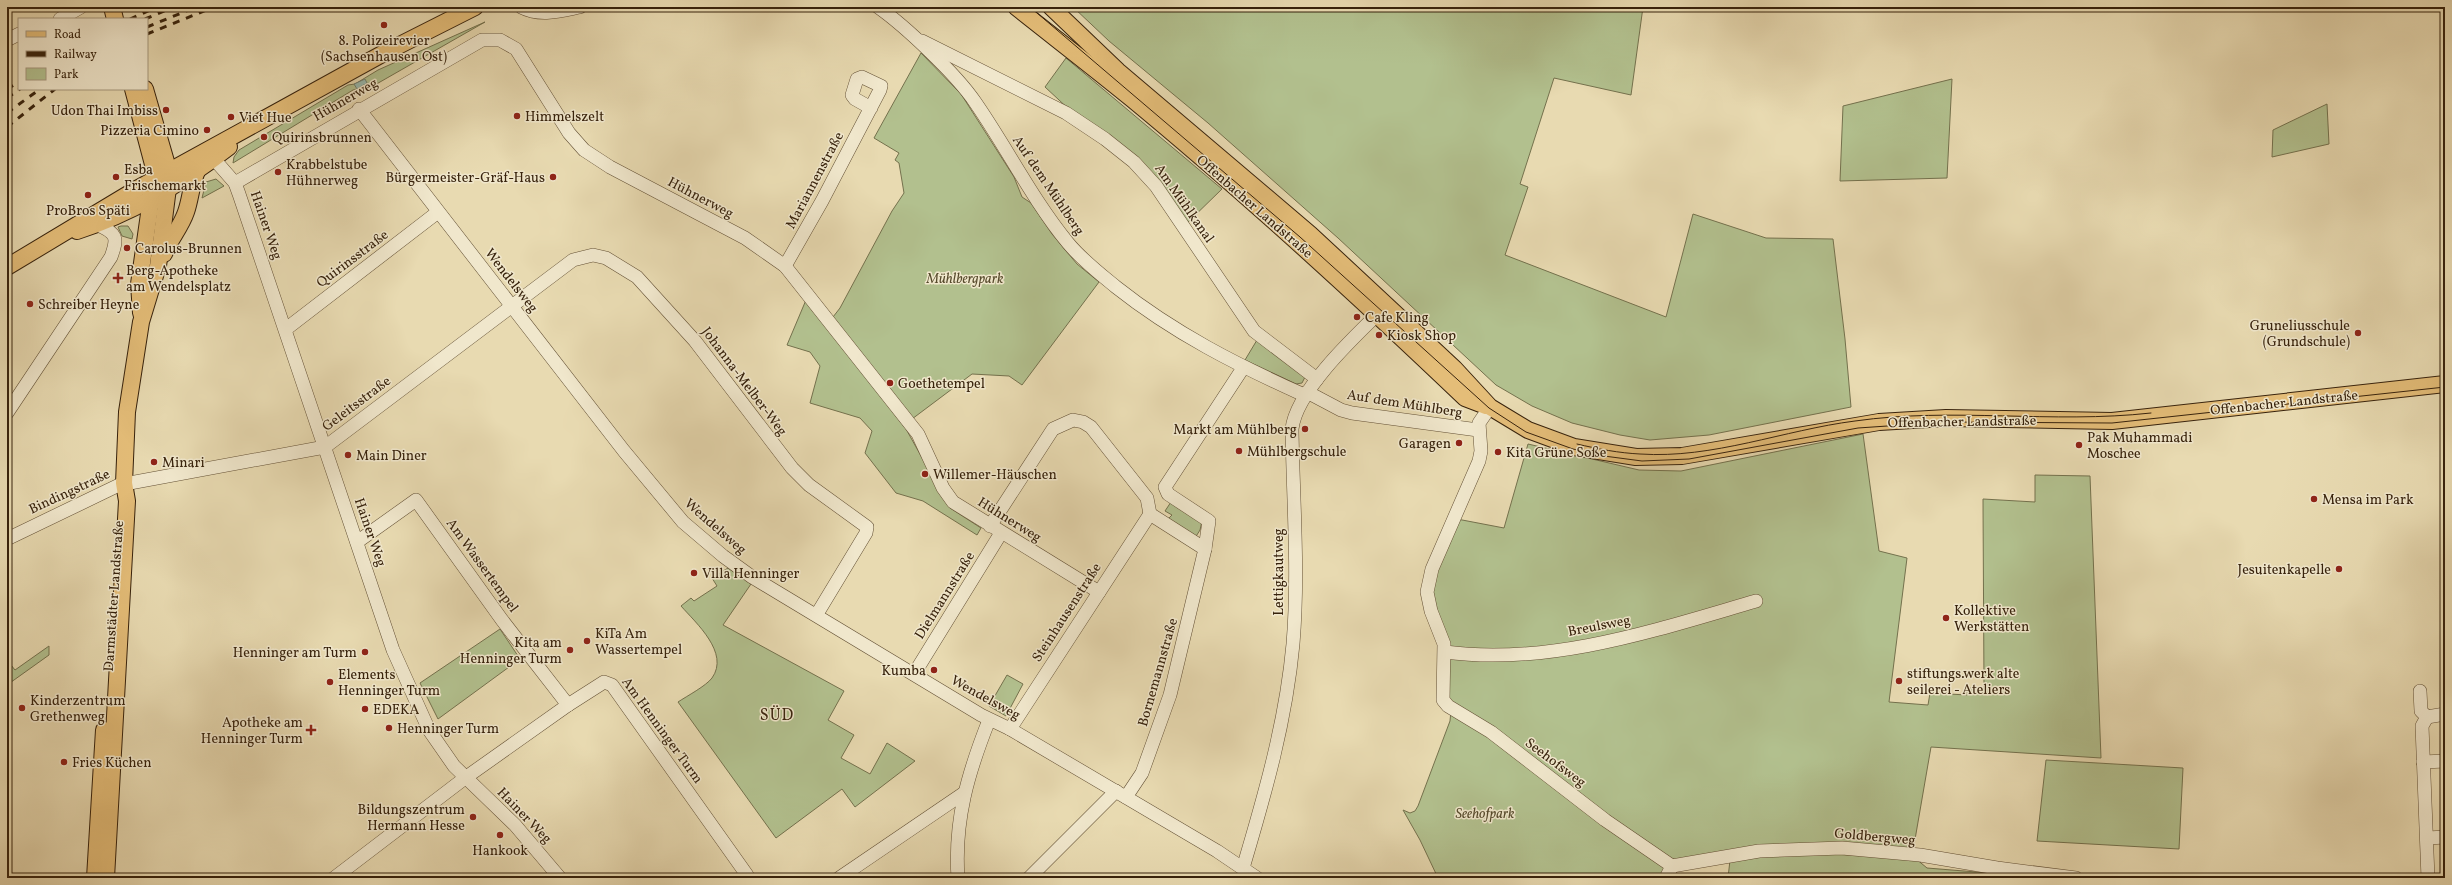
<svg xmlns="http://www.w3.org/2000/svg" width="2452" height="885" viewBox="0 0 2452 885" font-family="Vollkorn,serif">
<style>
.green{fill:#b2c08e;stroke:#74714d}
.water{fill:#97baaf;stroke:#717d6e}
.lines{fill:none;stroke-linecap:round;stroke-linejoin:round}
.major-tunnel{stroke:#c5b590;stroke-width:16;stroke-dasharray:16 8;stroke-linecap:butt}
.minor-casing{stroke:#635035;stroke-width:14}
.major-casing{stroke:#37220c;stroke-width:18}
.minor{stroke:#f0e7cc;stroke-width:13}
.major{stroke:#e4bd78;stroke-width:16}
.tram{stroke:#37220c;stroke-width:1}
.rail{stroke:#37220c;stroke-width:3;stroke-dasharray:7 7;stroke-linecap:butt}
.poi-dot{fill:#8f2418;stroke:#f0e7cc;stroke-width:1.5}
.labels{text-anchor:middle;stroke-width:3;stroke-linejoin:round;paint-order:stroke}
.poi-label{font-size:14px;fill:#37220c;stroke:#f0e7cc;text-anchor:start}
.street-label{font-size:14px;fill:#37220c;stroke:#f0e7cc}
.park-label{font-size:14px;font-style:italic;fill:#564a2c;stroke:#f0e7cc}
.quarter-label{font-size:16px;letter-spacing:1px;fill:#37220c;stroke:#f0e7cc}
</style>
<rect width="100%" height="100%" fill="#e8dab1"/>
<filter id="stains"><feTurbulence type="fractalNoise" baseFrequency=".005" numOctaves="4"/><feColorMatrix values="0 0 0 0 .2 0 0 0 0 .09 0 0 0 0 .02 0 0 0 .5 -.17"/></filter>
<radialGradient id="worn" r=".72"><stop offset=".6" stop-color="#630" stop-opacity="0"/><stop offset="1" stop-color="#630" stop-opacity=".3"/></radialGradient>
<g class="green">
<path d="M1073 7H1643L1631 95 1554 78 1520 184 1528 187 1505 255 1666 317 1693 214 1766 238 1833 239 1845 339 1851 407 1709 435 1650 440 1620 435 1572 423 1532 406 1496 385 1338 238 1208 123 1109 41Z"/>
<path d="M485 22 359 94 357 89 353 90 233 163 234 157 239 150 348 85 355 84 378 70Z"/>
<path d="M921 53 961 94 1014 177 1022 197 1031 203 1052 234 1077 264 1099 282 1022 385 1009 376 972 374 912 419 833 317 840 308 892 211 904 193 899 163 895 160 899 153 874 138Z"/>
<path d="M1066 58 1222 189 1184 226 1145 173 1087 126 1045 87Z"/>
<path d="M1952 79 1947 178 1840 181 1843 106Z"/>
<path d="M2327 104 2329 144 2272 157 2273 130Z"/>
<path d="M216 179 224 186 202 198 206 182Z"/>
<path d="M121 226H128L133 234 132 239 122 236 118 227Z"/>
<path d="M806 300 906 429 950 508 981 528 977 535 923 501 896 493 865 453 872 431 860 418 810 403 820 366 810 352 787 345Z"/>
<path d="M1257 340 1305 377 1302 383 1296 384 1245 360Z"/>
<path d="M1863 434 1879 551 1907 558 1889 702 1928 705 1930 693 1967 695V688H1984L1983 499 2035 502V475L2090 476 2101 758 1931 747 1913 851 1843 846 1670 862 1448 699 1431 585 1457 519 1504 528 1528 444 1639 470 1681 471Z"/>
<path d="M1171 502 1202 521 1200 530 1195 538 1168 519 1172 515 1165 511Z"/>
<path d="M728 568 751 584 723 625 844 691 828 720 854 735 841 758 870 774 887 743 915 761 855 807 842 789 776 838 678 702C687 696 706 686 712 678 730 653 696 623 681 606L691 598 694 601 717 586 712 578Z"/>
<path d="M500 629 520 659 438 719 420 683Z"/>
<path d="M49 646V655L7 685V660L15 670Z"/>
<path d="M1007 675 1023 684 1006 716 989 706Z"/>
<path d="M1451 710 1666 864 1662 878H1438L1420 840 1403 810 1410 813 1415 811 1418 806 1450 721Z"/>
<path d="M2046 760 2183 768 2179 849 2037 841Z"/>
<path d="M1810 853 1915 858 1927 868 2050 878H1728L1730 860Z"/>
</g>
<path class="water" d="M365 79 367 83 357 89 354 84Z"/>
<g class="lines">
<path class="major-tunnel" d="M125 17V19"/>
<g class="minor-casing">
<g id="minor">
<path d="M521 7C540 17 560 11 580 7"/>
<path d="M878 7C905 26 956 74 975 102 1007 148 1032 199 1068 243 1082 260 1099 273 1116 287 1174 333 1237 365 1304 395"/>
<path d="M60 19 81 7"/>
<path d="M7 40 19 34"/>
<path d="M922 41 1066 113 1105 139 1134 162 1156 186 1254 331 1317 379"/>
<path d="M359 109 624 451 683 522 723 556 752 577 981 715 1010 729 1217 851 1257 878"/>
<path d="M214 159 235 183 239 194 393 650 429 730 454 766 515 825 560 878"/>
<path d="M235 183 482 40H500L516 49 569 133 584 150 610 167 745 238 785 266 918 434 943 488 953 502 1099 592"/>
<path d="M785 266 822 201 880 90 881 86 862 77 857 79 852 95 855 99 871 108"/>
<path d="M286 329 438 212"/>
<path d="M1307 392 1341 410 1352 413 1478 430"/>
<path d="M1490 407 1479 423 1481 451 1479 461 1432 569 1427 592 1431 611 1444 644 1443 700 1448 706 1491 732 1605 820 1672 866"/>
<path d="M7 413 111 257C118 238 117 233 98 225"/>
<path d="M990 526 1053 429 1073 420 1083 422 1091 427 1147 498 1150 514"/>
<path d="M7 539 119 485 325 447 573 260 593 255 606 258 637 277 695 341 792 468 809 485 867 527 866 533 817 614"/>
<path d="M357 542 416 500 502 620 568 705"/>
<path d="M1205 549 1209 521 1168 494 1165 487 1243 368"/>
<path d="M1445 652C1550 666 1656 630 1756 601"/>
<path d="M914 674 1001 533"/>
<path d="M2420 691 2421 711 2427 717"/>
<path d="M1010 729 1150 514"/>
<path d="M2423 762 2445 761"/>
<path d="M1126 797 1142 773 1170 695 1205 549 1150 514"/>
<path d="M2428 838 2445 837"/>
<path d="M1672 866 1759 851 1842 848 1920 855 1997 868 2076 878"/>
<path d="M1243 868C1265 794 1286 721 1293 644 1299 573 1293 500 1292 429 1296 391 1355 336 1383 309"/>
<path d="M334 878 465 778 568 705 604 682 612 685 747 875 742 878"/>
<path d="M839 878 964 793"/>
<path d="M958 878C954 820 968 773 989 720"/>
<path d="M1029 878 1116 791"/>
<path d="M1666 878 1672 866"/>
<path d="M2428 878 2422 726 2427 717 2445 714"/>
</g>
</g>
<g class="major-casing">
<g id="major">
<path d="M112 7 115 19"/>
<path d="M1016 7C1055 38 1094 68 1132 99 1247 194 1357 295 1465 398L1486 406"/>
<path d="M1051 7 1118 71 1310 234 1454 368 1490 407 1528 430 1574 447 1636 457 1682 456 1879 422 1946 418 2112 421 2445 384"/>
<path d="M133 89 155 172 139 284 141 313"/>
<path d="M77 231C131 214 184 182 229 147"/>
<path d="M164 254C170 239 181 227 186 212 191 198 191 183 198 169"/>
<path d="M7 267 135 190 384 53 475 7"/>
<path d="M95 878 104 730"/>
<path d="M106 878 127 501 124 483 127 412 141 322 158 266 169 180V172L145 89"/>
</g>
</g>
<use href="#minor" class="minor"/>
<use href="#major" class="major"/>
<g class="tram">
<path d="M1030 7 1300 237 1489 408 1526 432 1573 449 1604 456 1642 461 1689 459 1858 428 1946 422 2112 423 2445 387"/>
<path d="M1577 444C1598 449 1619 453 1640 454 1713 459 1784 430 1855 421 1953 407 2052 424 2151 413"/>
</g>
<g class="rail">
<path d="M130 19 157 7"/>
<path d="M145 19 174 7"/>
<path d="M147 27 196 7"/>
<path d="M147 34 214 7"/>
<path d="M7 89 19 82"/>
<path d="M7 98 20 89"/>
<path d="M7 113 40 89"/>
<path d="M7 127 55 89"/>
</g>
</g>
<g class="poi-dot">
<circle cx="384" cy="25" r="4"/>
<circle cx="166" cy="110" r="4"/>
<circle cx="517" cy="116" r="4"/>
<circle cx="231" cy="117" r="4"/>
<circle cx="207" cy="130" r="4"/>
<circle cx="264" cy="137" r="4"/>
<circle cx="278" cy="172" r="4"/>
<circle cx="116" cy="177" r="4"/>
<circle cx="553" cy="177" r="4"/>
<circle cx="88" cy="195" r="4"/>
<circle cx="127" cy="248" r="4"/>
<path d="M116 272h4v4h4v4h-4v4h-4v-4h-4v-4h4z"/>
<circle cx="30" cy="304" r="4"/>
<circle cx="1357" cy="317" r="4"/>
<circle cx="2358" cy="333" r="4"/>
<circle cx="1379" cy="335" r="4"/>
<circle cx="890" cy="383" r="4"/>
<circle cx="1305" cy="429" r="4"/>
<circle cx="1459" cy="443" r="4"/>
<circle cx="2079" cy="445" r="4"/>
<circle cx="1239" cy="451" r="4"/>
<circle cx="1498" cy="452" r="4"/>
<circle cx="348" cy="455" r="4"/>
<circle cx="154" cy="462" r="4"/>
<circle cx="925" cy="474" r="4"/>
<circle cx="2314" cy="499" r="4"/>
<circle cx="2339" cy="569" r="4"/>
<circle cx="694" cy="573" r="4"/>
<circle cx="1946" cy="618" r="4"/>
<circle cx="587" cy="641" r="4"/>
<circle cx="570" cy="650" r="4"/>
<circle cx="365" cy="652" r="4"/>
<circle cx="934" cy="670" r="4"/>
<circle cx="1899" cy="681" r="4"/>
<circle cx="330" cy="682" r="4"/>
<circle cx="22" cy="708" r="4"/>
<circle cx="365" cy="709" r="4"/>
<circle cx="389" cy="728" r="4"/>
<path d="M309 724h4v4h4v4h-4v4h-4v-4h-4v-4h4z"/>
<circle cx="64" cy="762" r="4"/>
<circle cx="473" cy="817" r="4"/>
<circle cx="500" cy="835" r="4"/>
</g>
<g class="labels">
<g class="poi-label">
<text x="384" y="45" text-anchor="middle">8. Polizeirevier<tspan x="384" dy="16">(Sachsenhausen Ost)</tspan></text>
<text x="158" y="115" text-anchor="end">Udon Thai Imbiss</text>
<text x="525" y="121">Himmelszelt</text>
<text x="239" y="122">Viet Hue</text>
<text x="199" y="135" text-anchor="end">Pizzeria Cimino</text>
<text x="272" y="142">Quirinsbrunnen</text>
<text x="286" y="169">Krabbelstube<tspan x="286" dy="16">Hühnerweg</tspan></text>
<text x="124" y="174">Esba<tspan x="124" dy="16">Frischemarkt</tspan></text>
<text x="545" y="182" text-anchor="end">Bürgermeister-Gräf-Haus</text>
<text x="88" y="215" text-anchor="middle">ProBros Späti</text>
<text x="135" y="253">Carolus-Brunnen</text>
<text x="126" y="275">Berg-Apotheke<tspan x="126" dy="16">am Wendelsplatz</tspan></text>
<text x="38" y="309">Schreiber Heyne</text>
<text x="1365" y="322">Cafe Kling</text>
<text x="2350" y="330" text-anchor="end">Gruneliusschule<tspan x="2350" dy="16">(Grundschule)</tspan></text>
<text x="1387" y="340">Kiosk Shop</text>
<text x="898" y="388">Goethetempel</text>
<text x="1297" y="434" text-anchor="end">Markt am Mühlberg</text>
<text x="2087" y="442">Pak Muhammadi<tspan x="2087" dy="16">Moschee</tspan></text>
<text x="1451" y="448" text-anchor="end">Garagen</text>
<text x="1247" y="456">Mühlbergschule</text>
<text x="1506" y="457">Kita Grüne Soße</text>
<text x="356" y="460">Main Diner</text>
<text x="162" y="467">Minari</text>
<text x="933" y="479">Willemer-Häuschen</text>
<text x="2322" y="504">Mensa im Park</text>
<text x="2331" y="574" text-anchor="end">Jesuitenkapelle</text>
<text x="702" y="578">Villa Henninger</text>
<text x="1954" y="615">Kollektive<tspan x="1954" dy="16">Werkstätten</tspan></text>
<text x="595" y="638">KiTa Am<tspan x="595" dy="16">Wassertempel</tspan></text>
<text x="562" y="647" text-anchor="end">Kita am<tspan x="562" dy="16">Henninger Turm</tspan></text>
<text x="357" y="657" text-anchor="end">Henninger am Turm</text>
<text x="926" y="675" text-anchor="end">Kumba</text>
<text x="1907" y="678">stiftungs.werk alte<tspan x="1907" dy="16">seilerei - Ateliers</tspan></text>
<text x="338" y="679">Elements<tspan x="338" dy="16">Henninger Turm</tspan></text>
<text x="30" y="705">Kinderzentrum<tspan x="30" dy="16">Grethenweg</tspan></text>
<text x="373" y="714">EDEKA</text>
<text x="303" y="727" text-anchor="end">Apotheke am<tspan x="303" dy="16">Henninger Turm</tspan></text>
<text x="397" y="733">Henninger Turm</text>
<text x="72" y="767">Fries Küchen</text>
<text x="465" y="814" text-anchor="end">Bildungszentrum<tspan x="465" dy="16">Hermann Hesse</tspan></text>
<text x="500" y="855" text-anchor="middle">Hankook</text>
</g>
<g class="street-label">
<text transform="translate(345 99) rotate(-30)" y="5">Hühnerweg</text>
<text transform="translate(814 180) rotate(-62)" y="5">Mariannenstraße</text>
<text transform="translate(1049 185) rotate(56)" y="5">Auf dem Mühlberg</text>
<text transform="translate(701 197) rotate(28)" y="5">Hühnerweg</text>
<text transform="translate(1185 203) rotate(55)" y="5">Am Mühlkanal</text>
<text transform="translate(1255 206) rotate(41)" y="5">Offenbacher Landstraße</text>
<text transform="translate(267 225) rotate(71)" y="5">Hainer Weg</text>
<text transform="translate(352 258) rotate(-37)" y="5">Quirinsstraße</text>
<text transform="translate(512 280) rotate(52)" y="5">Wendelsweg</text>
<text transform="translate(745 381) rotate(53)" y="5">Johanna-Melber-Weg</text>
<text transform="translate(2284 402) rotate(-6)" y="5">Offenbacher Landstraße</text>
<text transform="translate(356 403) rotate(-37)" y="5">Geleitsstraße</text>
<text transform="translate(1405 403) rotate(9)" y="5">Auf dem Mühlberg</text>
<text transform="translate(1962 421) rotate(-1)" y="5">Offenbacher Landstraße</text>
<text transform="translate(69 491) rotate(-25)" y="5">Bindingstraße</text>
<text transform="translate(1010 519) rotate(32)" y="5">Hühnerweg</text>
<text transform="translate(716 526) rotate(41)" y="5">Wendelsweg</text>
<text transform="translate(371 532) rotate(71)" y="5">Hainer Weg</text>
<text transform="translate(483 565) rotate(54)" y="5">Am Wassertempel</text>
<text transform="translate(1278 572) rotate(-90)" y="5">Lettigkautweg</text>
<text transform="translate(944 595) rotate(-58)" y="5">Dielmannstraße</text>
<text transform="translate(113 596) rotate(-86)" y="5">Darmstädter Landstraße</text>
<text transform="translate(1066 612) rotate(-57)" y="5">Steinhausenstraße</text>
<text transform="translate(1599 625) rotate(-11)" y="5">Breulsweg</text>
<text transform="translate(1157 672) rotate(-74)" y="5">Bornemannstraße</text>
<text transform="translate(986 697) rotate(29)" y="5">Wendelsweg</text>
<text transform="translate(663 730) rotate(54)" y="5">Am Henninger Turm</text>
<text transform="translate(1556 762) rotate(37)" y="5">Seehofsweg</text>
<text transform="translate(525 815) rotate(46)" y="5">Hainer Weg</text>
<text transform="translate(1875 836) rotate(5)" y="5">Goldbergweg</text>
</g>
<g class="park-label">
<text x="965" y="283">Mühlbergpark</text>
<text x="1485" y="818">Seehofpark</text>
</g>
<g class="quarter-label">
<text x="777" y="720">SÜD</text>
</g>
</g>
<rect width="2452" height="885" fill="none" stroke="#e8dab1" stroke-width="24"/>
<rect x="8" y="8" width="2436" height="869" fill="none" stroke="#37220c" stroke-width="2"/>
<rect x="12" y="12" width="2428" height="861" fill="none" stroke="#37220c"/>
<rect x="18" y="18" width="130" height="72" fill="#f0e7cc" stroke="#a6987f"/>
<rect x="26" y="31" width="20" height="6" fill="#e4bd78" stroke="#a6987f"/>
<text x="54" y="38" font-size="12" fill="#37220c">Road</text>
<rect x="26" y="51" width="20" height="6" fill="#37220c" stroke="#a6987f"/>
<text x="54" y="58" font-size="12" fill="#37220c">Railway</text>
<rect x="26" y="68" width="20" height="12" fill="#b2c08e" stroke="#a6987f"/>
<text x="54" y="78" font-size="12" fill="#37220c">Park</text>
<rect width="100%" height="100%" filter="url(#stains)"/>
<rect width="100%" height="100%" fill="url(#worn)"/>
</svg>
